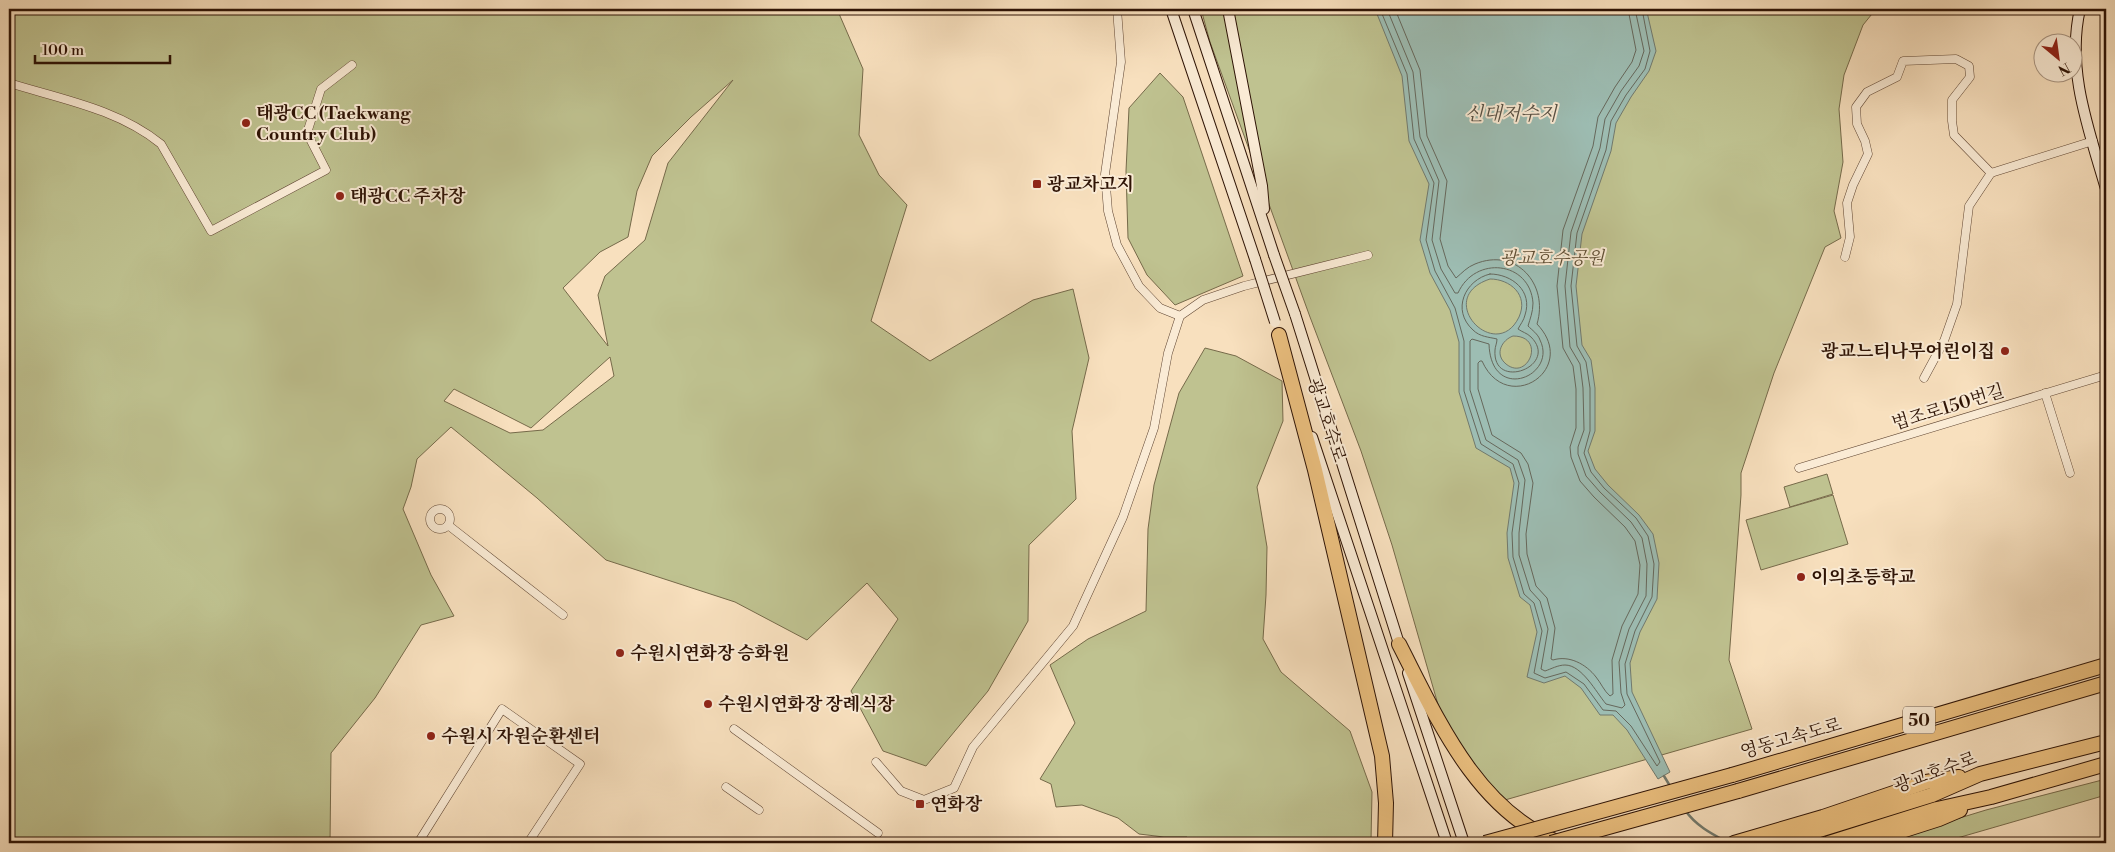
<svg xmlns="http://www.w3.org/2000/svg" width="2115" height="852" viewBox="0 0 2115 852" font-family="'Libre Bodoni','Noto Serif KR',serif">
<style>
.green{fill:#bfc290;stroke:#766a4a;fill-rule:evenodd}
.water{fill:#9dbdb3;stroke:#71796d;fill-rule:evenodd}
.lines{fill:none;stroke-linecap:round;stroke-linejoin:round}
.shore{stroke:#66685c;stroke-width:1}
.stream{stroke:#71796d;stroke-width:2.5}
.street-casing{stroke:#604633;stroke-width:9}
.secondary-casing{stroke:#2e1305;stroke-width:12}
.highway-casing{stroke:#2e1305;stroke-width:16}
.street{stroke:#faebd5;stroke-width:8}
.secondary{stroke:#faebd5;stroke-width:10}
.highway{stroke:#ecc07f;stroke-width:14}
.secondary-bridge-casing{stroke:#2e1305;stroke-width:12;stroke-linecap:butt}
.highway-bridge-casing{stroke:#2e1305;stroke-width:16;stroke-linecap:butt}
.secondary-bridge{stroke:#faebd5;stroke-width:10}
.highway-bridge{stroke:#ecc07f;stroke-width:14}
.poi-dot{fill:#8f2418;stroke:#faebd5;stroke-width:2}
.labels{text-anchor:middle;stroke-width:4;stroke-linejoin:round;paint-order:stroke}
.shield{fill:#faebd5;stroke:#6b5443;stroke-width:1}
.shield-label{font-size:16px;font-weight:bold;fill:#2e1305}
.poi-label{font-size:18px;font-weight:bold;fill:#2e1305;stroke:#faebd5;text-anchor:start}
.park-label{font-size:18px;font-style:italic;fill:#615036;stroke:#faebd5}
.street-label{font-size:18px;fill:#2e1305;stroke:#faebd5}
.water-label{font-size:19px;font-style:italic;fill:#554e42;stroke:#faebd5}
</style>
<rect width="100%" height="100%" fill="#f8e0be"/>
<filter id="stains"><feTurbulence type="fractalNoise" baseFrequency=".004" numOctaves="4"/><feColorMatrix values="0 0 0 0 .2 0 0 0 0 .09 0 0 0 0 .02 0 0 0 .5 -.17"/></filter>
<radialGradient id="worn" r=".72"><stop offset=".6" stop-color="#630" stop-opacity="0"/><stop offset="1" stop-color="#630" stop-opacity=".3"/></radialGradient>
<g class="green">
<path d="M9 9H837L863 69 859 135 879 175 907 205 871 321 930 361 1033 300 1073 289 1089 358 1072 431 1076 499 1029 545 1028 621 988 691 926 766 883 751 851 691 898 619 867 583 807 640 735 602 606 560 537 498 451 427 417 459 411 487 403 509 431 575 454 616 421 625 375 698 331 753 330 843H9ZM733 80 668 163 645 240 605 276 598 295 608 346 563 288 600 252 628 237 637 191 652 156 691 117ZM610 357 614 376 543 430 510 433 444 401 454 389 531 428Z"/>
<path d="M1201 9H1876L1863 25 1844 75 1839 109 1843 162 1834 211 1841 238 1825 247 1774 373 1741 473V495L1729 660 1752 729 1505 800 1476 770 1456 741 1439 708 1392 545 1361 451 1310 317 1210 42Z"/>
<path d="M1160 73 1183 97 1243 276 1175 305 1147 275 1128 238 1126 171 1129 108Z"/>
<path d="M1205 348 1236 356 1282 381 1283 421 1257 487 1267 547 1266 595 1263 639 1281 672 1350 731 1372 792 1371 841 1357 843H1192L1187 837H1164L1139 834 1118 818 1082 805 1056 807 1051 784 1040 779 1075 723 1050 665 1088 639 1146 611 1148 529 1154 485 1179 393Z"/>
<path d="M1827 474 1833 494 1790 507 1784 487Z"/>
<path d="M1833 495 1848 544 1761 570 1746 520Z"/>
<path d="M2106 779V795L1940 843H1878L1986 810Z"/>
</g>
<path class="water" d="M1375 9H1646L1647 12 1656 51 1649 71 1631 97 1616 123 1611 151 1582 234 1576 286 1582 345 1591 360 1595 388V431L1588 451 1595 469 1608 485 1639 515 1653 534 1659 563 1657 599 1640 632 1630 663 1632 692 1670 772 1658 779 1627 730 1613 715H1600L1581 688 1565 676 1544 683 1527 677 1537 632 1530 605 1520 597 1508 558 1507 533 1514 483 1510 468 1476 448 1459 392V342L1450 310 1430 273 1420 240 1429 184 1409 141 1402 76ZM1490 279C1510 279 1529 295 1519 317 1496 365 1432 298 1490 279ZM1513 336C1547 336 1528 382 1506 364 1494 354 1502 340 1513 336Z"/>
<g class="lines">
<g class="shore">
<path d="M1380 9 1407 74 1414 139 1434 183 1426 240 1435 271 1455 308 1464 341V391L1481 444 1513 464 1519 483 1512 533 1513 557 1524 594 1534 603 1542 631 1534 673 1545 678 1566 672 1584 684 1603 710 1616 711 1631 726 1657 766 1660 762 1627 694 1625 664 1635 631 1652 597 1654 564 1648 536 1636 518 1604 488 1591 472 1584 453 1590 431V388L1586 362 1577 346 1571 286 1577 233 1606 150 1611 121 1626 95 1645 69 1650 51 1642 9"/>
<path d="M1387 9 1413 72 1420 137 1439 181 1432 240 1441 269 1455 293H1458C1475 255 1530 261 1533 303 1533 312 1530 319 1528 326 1532 330 1538 334 1540 340 1558 376 1491 404 1489 344L1472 339 1470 341V390L1486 440 1518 460 1525 480 1519 533V555L1530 590 1540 601 1548 629 1541 669 1545 671C1551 669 1558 665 1565 665 1582 665 1596 692 1606 704L1622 708 1625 705 1621 693 1619 662 1629 629 1646 596 1647 564 1642 538 1631 522 1600 492 1586 476 1578 454V447L1584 430 1583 388 1580 364 1570 347 1565 286 1571 232 1600 148 1605 119 1621 91 1639 66 1644 51 1635 9"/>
<path d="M1395 9 1420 70 1427 136 1447 181 1440 239 1448 266 1456 278C1462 273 1467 267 1475 264 1516 247 1549 284 1537 324 1580 369 1507 417 1482 361H1480L1478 363V389L1492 435 1521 453 1528 464 1533 483 1526 534 1527 554 1536 586 1547 598 1555 628 1551 659 1553 660C1569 655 1586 664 1596 677 1601 683 1604 691 1610 696L1613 694 1612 660 1622 626 1638 594 1640 565 1635 541 1625 527 1594 497 1580 481 1571 457 1570 447 1576 428V389L1573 366 1563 348 1557 286 1563 230 1593 146 1598 117 1615 87 1632 62 1636 50 1628 9"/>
<path d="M1490 274C1512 274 1533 291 1525 315 1524 320 1520 325 1518 329 1522 332 1527 333 1531 337 1560 366 1492 392 1495 350 1495 347 1497 343 1497 339 1489 337 1480 337 1473 330 1451 310 1465 280 1490 274Z"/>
</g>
<g class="stream">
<path d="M1664 776 1670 786"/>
<path d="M1685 810C1696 826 1712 834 1729 843"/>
</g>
<g class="street-casing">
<g id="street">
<path d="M1117 9 1121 62 1105 174 1108 211 1117 245 1139 286 1160 308 1180 316"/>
<path d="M9 83C61 99 118 109 161 144L211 231 326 170 307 133 321 89 352 65"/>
<path d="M1845 257 1850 237 1847 203 1853 185 1868 154 1865 141 1857 124 1856 107 1867 92 1897 77 1903 61 1956 59 1969 66 1970 77 1952 100V121L1954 135 1991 173 2093 141"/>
<path d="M1924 378 1944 341 1957 304 1969 206 1991 173"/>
<path d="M2045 393 2070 473"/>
<path d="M1799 468 2106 375"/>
<circle cx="440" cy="519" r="10"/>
<path d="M448 525 563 615"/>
<path d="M734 729 878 833"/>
<path d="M876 762 901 791 924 800 954 788 973 747 1073 626 1123 517 1154 428 1168 353 1180 316 1203 300 1244 286 1368 255"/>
<path d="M726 787 759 810"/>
<path d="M418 843 502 709 580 764 528 843"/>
</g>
</g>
<g class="secondary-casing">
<g id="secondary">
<path d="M1171 9 1255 259"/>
<path d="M1193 9 1274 255"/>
<path d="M1228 9 1262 186 1264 209"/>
<path d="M2080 9C2066 70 2089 130 2106 189"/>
<path d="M1295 314 1401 650"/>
<path d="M1312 437 1447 843"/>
<path d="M1408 673 1464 843"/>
</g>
</g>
<g class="highway-casing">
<g id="highway">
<path d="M1279 335 1315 470 1382 756 1386 803 1385 843"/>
<path d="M1399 644C1437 718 1476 810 1559 843"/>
<path d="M1732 775 2106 665"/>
<path d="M1738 791 2106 683"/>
<path d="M1734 843 1823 817 1926 782 1959 777"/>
<path d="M1777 843 1932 795 1980 774 2106 742"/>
<path d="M1829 843 1937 809 1991 797 2106 764"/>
<path d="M1864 843 1939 819 1960 810"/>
</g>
</g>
<use href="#street" class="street"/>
<use href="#secondary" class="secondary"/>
<use href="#highway" class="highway"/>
<g class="secondary-bridge-casing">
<g id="secondary-bridge">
<path d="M1274 255 1295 314"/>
<path d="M1255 259 1275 322"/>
</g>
</g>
<g class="highway-bridge-casing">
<g id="highway-bridge">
<path d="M1485 843 1732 775"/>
<path d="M1551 843 1738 791"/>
</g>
</g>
<use href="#secondary-bridge" class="secondary-bridge"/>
<use href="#highway-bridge" class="highway-bridge"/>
</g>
<g class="poi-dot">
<circle cx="246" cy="123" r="5"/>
<rect x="1032" y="179" width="10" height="10" rx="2.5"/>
<circle cx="340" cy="196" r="5"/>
<circle cx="2005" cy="351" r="5"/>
<circle cx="1801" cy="577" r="5"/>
<circle cx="620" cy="653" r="5"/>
<circle cx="708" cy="704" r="5"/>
<circle cx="431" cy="736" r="5"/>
<rect x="915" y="799" width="10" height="10" rx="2.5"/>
</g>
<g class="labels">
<rect class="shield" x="1903" y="706.5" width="32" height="27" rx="4"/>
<g class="shield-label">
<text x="1919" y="726">50</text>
</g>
<g class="poi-label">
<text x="256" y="119">태광CC (Taekwang<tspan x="256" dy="21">Country Club)</tspan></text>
<text x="1047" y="190">광교차고지</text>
<text x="350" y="202">태광CC 주차장</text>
<text x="1995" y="357" text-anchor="end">광교느티나무어린이집</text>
<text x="1811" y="583">이의초등학교</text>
<text x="630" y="659">수원시연화장 승화원</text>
<text x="718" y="710">수원시연화장 장례식장</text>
<text x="441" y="742">수원시 자원순환센터</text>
<text x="930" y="810">연화장</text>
</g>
<g class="park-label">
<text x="1552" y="264">광교호수공원</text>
</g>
<g class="street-label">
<text transform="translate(1948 407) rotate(-17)" y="6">법조로150번길</text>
<text transform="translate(1327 420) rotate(72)" y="6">광교호수로</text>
<text transform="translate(1791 738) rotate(-16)" y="6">영동고속도로</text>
<text transform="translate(1935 772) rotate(-20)" y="6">광교호수로</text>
</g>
<g class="water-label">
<text x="1511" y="120">신대저수지</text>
</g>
</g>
<rect width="2115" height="852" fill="none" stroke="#f8e0be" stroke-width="30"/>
<rect x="10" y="10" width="2095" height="832" fill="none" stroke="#2e1305" stroke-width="2.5"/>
<rect x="15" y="15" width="2085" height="822" fill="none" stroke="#2e1305"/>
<g transform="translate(2058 58) rotate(151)"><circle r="24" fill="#faebd5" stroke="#a89582"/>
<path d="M0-4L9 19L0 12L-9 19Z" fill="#8f2418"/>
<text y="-8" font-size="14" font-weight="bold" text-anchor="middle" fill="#2e1305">N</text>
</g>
<path d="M35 55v8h135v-8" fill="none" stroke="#2e1305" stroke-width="2.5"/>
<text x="42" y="55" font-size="15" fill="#2e1305" stroke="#faebd5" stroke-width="4" paint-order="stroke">100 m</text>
<rect width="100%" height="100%" filter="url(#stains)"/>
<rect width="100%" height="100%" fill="url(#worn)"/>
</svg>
